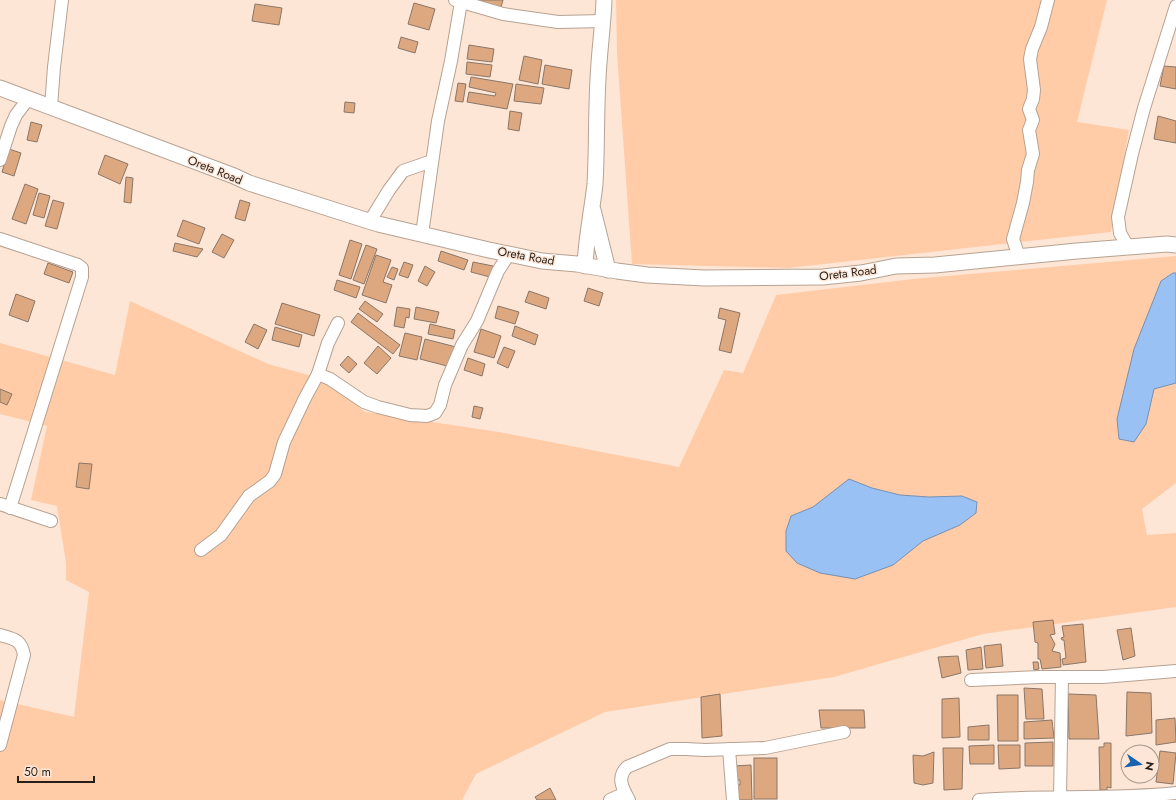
<svg xmlns="http://www.w3.org/2000/svg" width="1176" height="800" viewBox="0 0 1176 800" font-family="Jost,sans-serif">
<style>
.green{fill:#ffcca7}
.water{fill:#99c1f3;stroke:#7790b2}
.building{fill:#dda880;stroke:#8a7668}
.lines{fill:none;stroke-linecap:round;stroke-linejoin:round}
.minor-casing{stroke:#b7a292;stroke-width:14}
.tertiary-casing{stroke:#b7a292;stroke-width:17}
.minor{stroke:#fff;stroke-width:12}
.tertiary{stroke:#fff;stroke-width:15}
.labels{text-anchor:middle;stroke-width:3;stroke-linejoin:round;paint-order:stroke}
.street-label{font-size:12px;fill:#271f19;stroke:#fde6d6}
</style>
<rect width="100%" height="100%" fill="#fde6d6"/>
<g class="green">
<path d="M616 0H1107L1077 122 1129 130 1111 232 788 268 632 264 617 53Z"/>
<path d="M1176 256V483L1142 509 1147 535 1176 533V607L983 634 834 677 605 712 476 774 462 800H0V700L74 717 89 592 66 580V563L57 506 31 500 47 426 0 414V343L115 375 130 301 268 364 323 379 365 412 499 432 679 467 724 370 743 373 776 295 913 279Z"/>
</g>
<g class="water">
<path d="M1173 273H1176V383L1154 389 1146 424 1134 442 1119 439 1117 419 1134 349 1161 281Z"/>
<path d="M849 479 872 488 900 495 929 497 962 496 977 502 976 513 960 525 923 541 893 565 855 579 820 573 797 563 786 551V531L791 516 813 507Z"/>
</g>
<g class="building">
<path d="M475 0H503L501 7 475 2Z"/>
<path d="M414 3 435 9 429 30 408 24Z"/>
<path d="M255 4 282 8 279 25 252 21Z"/>
<path d="M401 37 418 42 415 53 398 48Z"/>
<path d="M469 45 494 49 492 62 467 59Z"/>
<path d="M524 56 542 60 538 84 519 80Z"/>
<path d="M467 62 492 65 490 77 466 74Z"/>
<path d="M545 65 572 70 569 89 542 84Z"/>
<path d="M1164 66 1176 67V89L1160 86Z"/>
<path d="M471 77 513 84 507 109 467 102 469 92 495 96 496 93 469 87Z"/>
<path d="M458 83 466 84 463 102 455 101Z"/>
<path d="M516 84 544 88 541 104 514 101Z"/>
<path d="M345 102 355 103 354 113 344 112Z"/>
<path d="M510 111 522 113 519 131 508 129Z"/>
<path d="M1158 116 1176 121V143L1154 139Z"/>
<path d="M31 122 42 125 37 142 27 140Z"/>
<path d="M9 149 21 153 14 176 2 172Z"/>
<path d="M105 155 128 164 120 184 98 174Z"/>
<path d="M126 177 133 178 131 203 124 202Z"/>
<path d="M25 184 38 189 26 224 12 219Z"/>
<path d="M39 193 50 196 44 218 33 215Z"/>
<path d="M53 200 64 203 57 229 45 226Z"/>
<path d="M240 200 250 203 245 221 235 218Z"/>
<path d="M183 220 205 228 199 244 177 236Z"/>
<path d="M222 234 234 240 224 258 212 252Z"/>
<path d="M350 240 362 244 351 279 339 275Z"/>
<path d="M175 243 203 249 197 257 173 251Z"/>
<path d="M366 245 377 249 364 284 353 280Z"/>
<path d="M441 251 468 260 464 270 438 261Z"/>
<path d="M376 255 391 260 383 282 392 285 386 303 362 295Z"/>
<path d="M404 262 413 265 408 278 399 275Z"/>
<path d="M473 262 493 266 490 277 471 272Z"/>
<path d="M48 263 73 272 69 283 44 274Z"/>
<path d="M425 266 435 272 427 286 418 281Z"/>
<path d="M392 267 398 269 394 280 387 277Z"/>
<path d="M337 280 360 287 356 298 334 290Z"/>
<path d="M588 288 603 293 599 306 584 301Z"/>
<path d="M529 291 549 298 546 309 525 302Z"/>
<path d="M16 294 35 301 28 322 9 315Z"/>
<path d="M365 301 383 314 377 322 359 309Z"/>
<path d="M282 303 320 315 314 336 275 324Z"/>
<path d="M498 306 519 312 515 324 495 318Z"/>
<path d="M397 307 410 309 409 318 406 317 404 328 394 326Z"/>
<path d="M416 307 439 312 436 323 414 319Z"/>
<path d="M720 308 740 313 731 353 719 350 726 320 718 318Z"/>
<path d="M358 313 400 345 393 354 351 322Z"/>
<path d="M254 324 267 330 258 349 245 342Z"/>
<path d="M430 324 455 330 453 339 428 334Z"/>
<path d="M515 326 538 335 535 345 512 336Z"/>
<path d="M275 327 302 335 299 347 272 340Z"/>
<path d="M481 329 501 336 494 358 474 352Z"/>
<path d="M405 333 422 337 417 360 399 356Z"/>
<path d="M425 339 456 347 451 367 420 359Z"/>
<path d="M378 346 391 358 377 374 364 363Z"/>
<path d="M504 347 515 351 508 368 497 363Z"/>
<path d="M348 356 357 364 349 373 340 365Z"/>
<path d="M468 358 485 364 482 376 464 370Z"/>
<path d="M0 389 12 394 7 405 0 402Z"/>
<path d="M474 406 483 408 480 419 472 417Z"/>
<path d="M79 463 92 464 89 489 76 487Z"/>
<path d="M1053 620 1055 634 1050 635 1055 644 1052 651 1060 653 1061 667 1042 669 1040 659H1038V643L1035 642 1033 622Z"/>
<path d="M1083 624 1086 662 1063 665 1062 659 1066 658 1064 640H1062L1061 638 1064 637 1062 626Z"/>
<path d="M1131 628 1135 656 1123 660 1117 630Z"/>
<path d="M1001 644 1003 666 986 668 984 646Z"/>
<path d="M981 647 983 669 968 670 966 650Z"/>
<path d="M958 656 961 673 942 678 938 657Z"/>
<path d="M1033 662H1038L1039 669 1034 670Z"/>
<path d="M1024 688 1042 689 1044 719H1026Z"/>
<path d="M1127 692 1151 693 1152 733 1126 736Z"/>
<path d="M720 694 722 736 702 738 701 697Z"/>
<path d="M1068 694 1096 695 1099 739H1069Z"/>
<path d="M997 695H1018V741H998Z"/>
<path d="M959 698 960 737 942 738V699Z"/>
<path d="M819 710H864L865 728H821Z"/>
<path d="M1175 718 1176 742 1156 745V720Z"/>
<path d="M1052 720 1054 738 1024 739V722Z"/>
<path d="M989 725V740H968V727Z"/>
<path d="M1053 742V766H1025V743Z"/>
<path d="M1104 743H1111V788L1107 787V790H1100L1099 747H1104Z"/>
<path d="M994 745V764H970L969 746Z"/>
<path d="M998 745H1020V768L999 769Z"/>
<path d="M943 748H963L962 789 944 790Z"/>
<path d="M1160 751 1176 753 1173 784 1156 782Z"/>
<path d="M934 752 933 783 923 785 914 783 913 755 923 756Z"/>
<rect x="754" y="758" width="23" height="41"/>
<path d="M751 765 752 800H733V785H740V780H734L733 766Z"/>
<path d="M550 788 556 800H537L535 797Z"/>
</g>
<g class="lines">
<g class="minor-casing">
<g id="minor">
<path d="M455 0 503 14 558 22 603 21"/>
<path d="M51 107 54 67 62 0"/>
<path d="M0 160 11 126 16 115 28 99"/>
<path d="M370 221 389 190 403 171 432 161"/>
<path d="M422 234 438 121 451 61 461 2"/>
<path d="M0 239 78 265 82 268V277L10 508"/>
<path d="M1128 247 1120 233 1118 217 1132 154 1144 108 1176 6"/>
<path d="M1019 257 1013 239 1023 203 1027 182 1028 170 1033 154 1029 130 1033 120 1029 109 1033 99 1034 90 1030 59 1032 49 1041 27 1048 0"/>
<path d="M318 374 330 379 364 402 378 407 410 415 427 416 435 413 440 405 445 385 462 345 477 321 498 271 509 254"/>
<path d="M0 504 51 521"/>
<path d="M201 550 221 535 249 496 270 481 275 474 284 442 305 398 318 374 328 343 338 323"/>
<path d="M0 635C14 639 21 639 24 655L0 745"/>
<path d="M971 680 1040 677H1103L1176 671"/>
<path d="M729 749 733 800"/>
<path d="M1060 798 1062 677"/>
<path d="M610 800 625 793"/>
<path d="M629 800C623 789 616 778 627 767L670 749H686L705 750 765 748 844 732"/>
<path d="M979 800C1045 795 1111 800 1176 793"/>
</g>
</g>
<g class="tertiary-casing">
<g id="tertiary">
<path d="M0 88 234 176 249 183 378 224 489 250 542 261 577 264 617 271 647 275 704 278 823 277 861 273 896 266 935 265 1077 251 1167 244 1176 245"/>
<path d="M593 210 608 270"/>
<path d="M585 266C586 238 592 211 595 184 597 149 596 114 598 79 599 53 603 27 604 0"/>
</g>
</g>
<use href="#minor" class="minor"/>
<use href="#tertiary" class="tertiary"/>
</g>
<g class="labels">
<g class="street-label">
<text transform="translate(215 170) rotate(22)" y="4">Oreta Road</text>
<text transform="translate(526 256) rotate(10)" y="4">Oreta Road</text>
<text transform="translate(848 273) rotate(-7)" y="4">Oreta Road</text>
</g>
</g>
<g transform="translate(1140 764) rotate(103)"><circle r="19" fill="#fde6d6" stroke="#a7968a"/>
<path d="M0-3L7 15L0 10L-7 15Z" fill="#1763b2"/>
<text y="-6" font-size="11" font-weight="bold" text-anchor="middle" fill="#271f19">N</text>
</g>
<path d="M18 776v6h76v-6" fill="none" stroke="#271f19" stroke-width="2"/>
<text x="24" y="776" font-size="12" fill="#271f19" stroke="#fde6d6" stroke-width="3" paint-order="stroke">50 m</text>
</svg>
